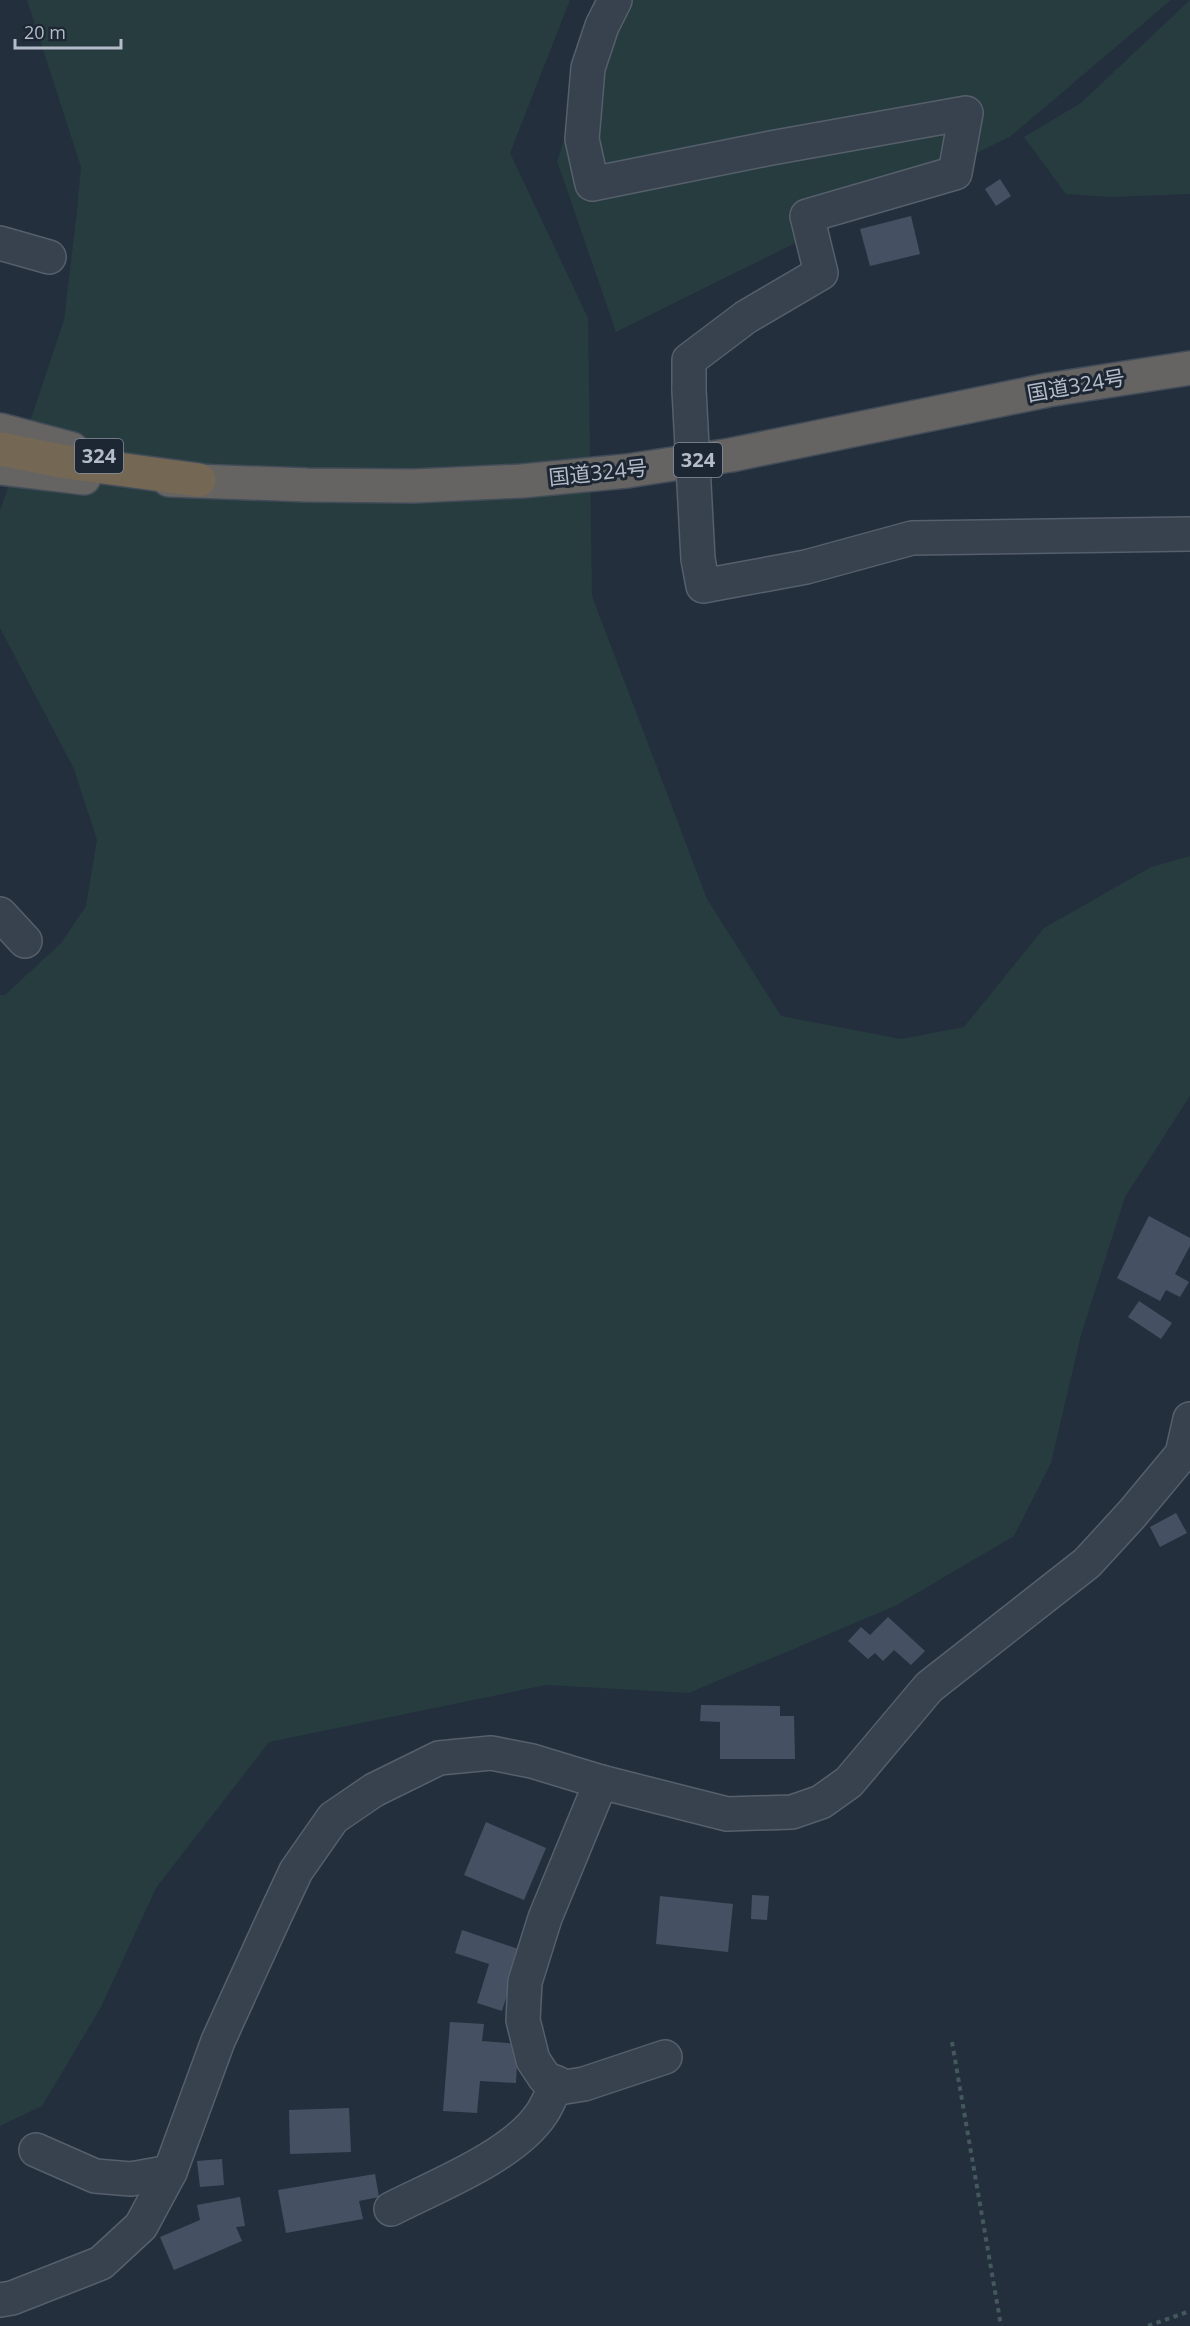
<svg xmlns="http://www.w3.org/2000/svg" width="1190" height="2326" viewBox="0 0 1190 2326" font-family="'Open Sans','Noto Sans JP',sans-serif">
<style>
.green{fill:#263c3f}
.building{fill:#455162}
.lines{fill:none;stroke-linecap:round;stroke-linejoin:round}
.minor-casing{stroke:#565f6c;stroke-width:36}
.trunk-casing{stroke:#434c59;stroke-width:36}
.motorway-casing{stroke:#434c59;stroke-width:36}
.path{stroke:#44595c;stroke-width:4;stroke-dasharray:4.5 4.5;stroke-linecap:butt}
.minor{stroke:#38414e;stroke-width:33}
.trunk{stroke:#656462;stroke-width:33}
.motorway{stroke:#746855;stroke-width:33}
.minor-bridge-casing{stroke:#565f6c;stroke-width:36;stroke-linecap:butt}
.minor-bridge{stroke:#38414e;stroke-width:33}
.labels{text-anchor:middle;stroke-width:6;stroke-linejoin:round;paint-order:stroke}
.shield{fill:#1d2633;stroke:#878f9c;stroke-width:1.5}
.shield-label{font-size:20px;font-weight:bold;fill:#b4bcc9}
.street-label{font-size:21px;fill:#b4bcc9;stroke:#1d2633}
</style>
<rect width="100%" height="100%" fill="#242f3e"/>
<g class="green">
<path d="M27 0H570L510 153 588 318 592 596 707 899 781 1016 901 1039 964 1027 1044 928 1151 867 1190 856V1096L1125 1197 1081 1335 1051 1463 1014 1536 895 1606 689 1693 546 1685 269 1742 156 1888 101 2007 42 2106 0 2126V995H5L61 943 86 906 97 840 74 769 0 628V511L64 320 77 211 81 167Z"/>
<path d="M612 0H1171L1011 136 616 332 557 161Z"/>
<path d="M1190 0V194L1110 197 1066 194 1024 137 1081 103Z"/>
</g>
<g class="building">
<path d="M1000 179 1011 196 996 206 985 189Z"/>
<path d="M911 216 920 254 870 266 860 229Z"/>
<path d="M1149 1216 1190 1238V1246L1175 1274 1189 1282 1180 1297 1166 1290 1160 1301 1117 1278Z"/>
<path d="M1139 1301 1172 1323 1161 1339 1128 1317Z"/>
<path d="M1176 1513 1187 1533 1160 1547 1150 1527Z"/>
<path d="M888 1617 925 1651 911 1665 894 1650 883 1661 875 1653 868 1659 848 1641 861 1627 870 1635Z"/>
<path d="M701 1705 780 1706V1716H794L795 1759H720V1722L700 1721Z"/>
<path d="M486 1822 546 1848 524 1900 464 1875Z"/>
<path d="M752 1895 769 1896 767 1920 751 1919Z"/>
<path d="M660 1896 733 1904 728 1952 656 1944Z"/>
<path d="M462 1930 521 1950 502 2011 477 2003 489 1964 455 1953Z"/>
<path d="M450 2022 484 2024 482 2041 518 2044 516 2083 480 2081 477 2113 443 2111Z"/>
<path d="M349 2108 351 2152 290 2154 289 2110Z"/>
<path d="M222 2159 224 2185 200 2187 197 2161Z"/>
<path d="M375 2174 379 2197 359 2201 363 2219 286 2233 278 2190Z"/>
<path d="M240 2197 245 2226 236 2227 242 2241 174 2270 160 2237 200 2220 197 2205Z"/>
</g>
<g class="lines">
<g class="minor-casing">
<g id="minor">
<path d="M615 0 602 26 588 68 582 139 592 184 771 148 966 113 955 173 807 216 821 273 746 317 689 360V390"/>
<path d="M0 243 49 257"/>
<path d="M698 559 703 586 806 567 912 538 1190 534"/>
<path d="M0 914 25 941"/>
<path d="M601 1782 545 1918 525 1982 523 2020 533 2060 545 2078 565 2087 584 2084 665 2057"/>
<path d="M36 2150 95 2176 131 2179 170 2172"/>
<path d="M391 2209C436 2186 514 2156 542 2113 548 2104 552 2093 557 2083"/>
<path d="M0 2300 12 2298 101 2263 141 2226 170 2172 218 2041 274 1918 296 1871 333 1818 374 1790 439 1758 491 1753 532 1761 601 1782 727 1814 792 1812 821 1802 849 1782 929 1687 1087 1563 1132 1514 1182 1454 1190 1419"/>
</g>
</g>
<g class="trunk-casing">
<g id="trunk">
<path d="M0 430 72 449"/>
<path d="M0 468 84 478"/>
<path d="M169 480 307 485 414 486 522 481 627 471 731 455 1048 390 1190 368"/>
</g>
</g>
<g class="motorway-casing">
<path id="motorway" d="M0 449 66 462 199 480"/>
</g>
<g class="path">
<path d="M952 2042 1001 2326"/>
<path d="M1148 2326 1190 2311"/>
</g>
<use href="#minor" class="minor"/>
<use href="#trunk" class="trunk"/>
<use href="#motorway" class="motorway"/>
<g class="minor-bridge-casing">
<path id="minor-bridge" d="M689 390 698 559"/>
</g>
<use href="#minor-bridge" class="minor-bridge"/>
</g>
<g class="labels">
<g class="shield">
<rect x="75" y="439" width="48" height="34" rx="4.5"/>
<rect x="674" y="443" width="48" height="34" rx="4.5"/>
</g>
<g class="shield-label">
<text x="99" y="463">324</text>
<text x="698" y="467">324</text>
</g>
<g class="street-label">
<text transform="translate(1076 386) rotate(-10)" y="7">国道324号</text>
<text transform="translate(598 473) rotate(-6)" y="7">国道324号</text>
</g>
</g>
<path d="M15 39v9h106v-9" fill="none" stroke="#b4bcc9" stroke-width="3"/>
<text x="24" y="39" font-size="18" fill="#b4bcc9" stroke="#1d2633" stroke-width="4.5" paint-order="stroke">20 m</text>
</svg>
